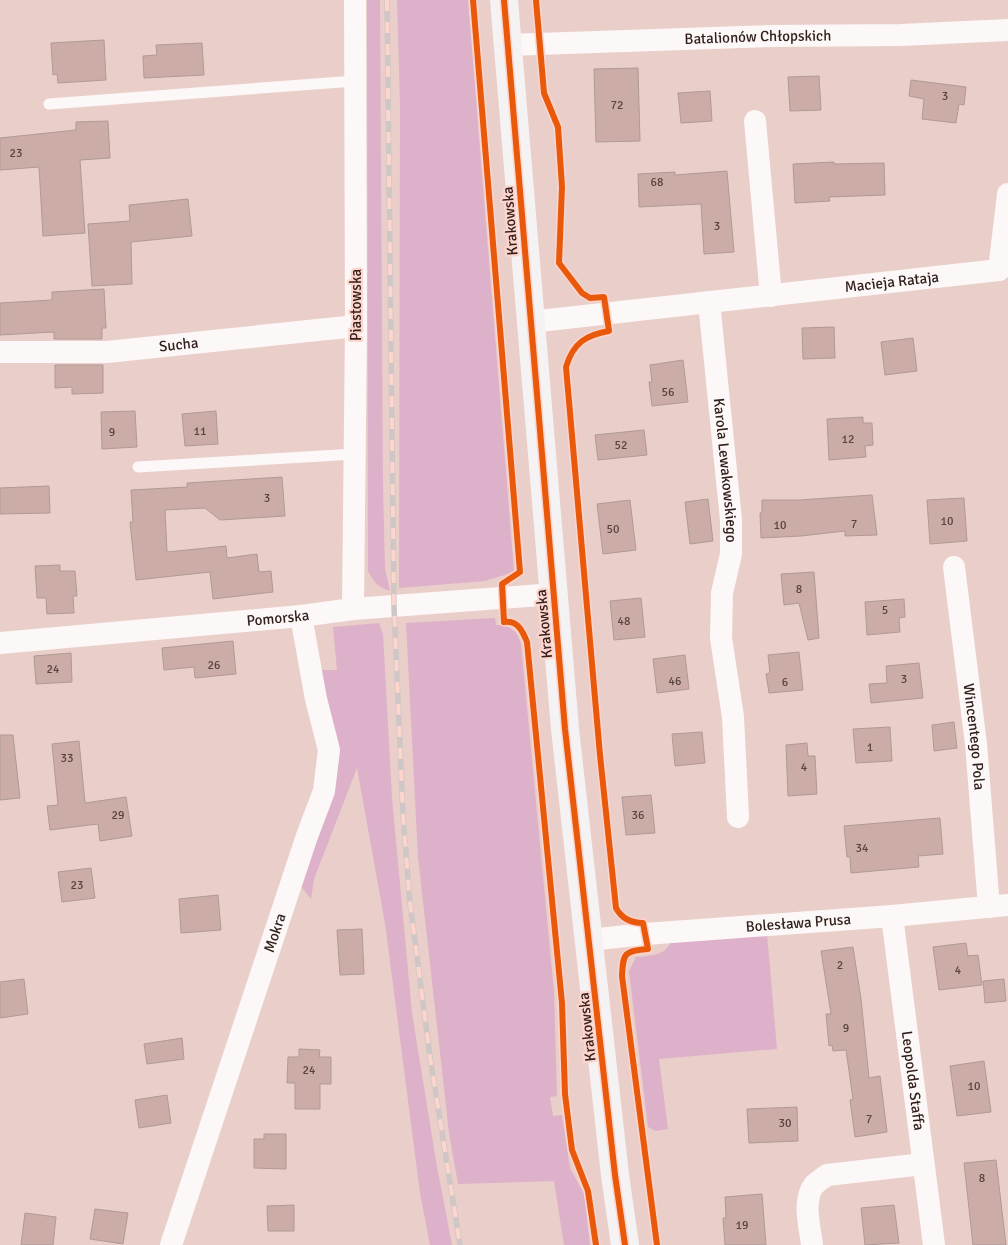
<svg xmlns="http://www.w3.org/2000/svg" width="1008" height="1245" viewBox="0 0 1008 1245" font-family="Signika,sans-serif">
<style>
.green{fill:#ddb1c9}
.building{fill:#ccaca7;stroke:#af9a96}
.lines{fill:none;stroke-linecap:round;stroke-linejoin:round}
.lane{stroke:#fcf8f7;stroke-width:11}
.street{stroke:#fcf8f7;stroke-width:22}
.secondary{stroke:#f5f2f3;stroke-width:28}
.rail-casing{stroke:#cfc7c6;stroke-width:5.5}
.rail{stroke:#fed5cd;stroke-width:4;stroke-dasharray:11;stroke-linecap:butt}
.cycleway-casing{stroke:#fed5cd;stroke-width:9}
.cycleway{stroke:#e8590c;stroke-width:6}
.labels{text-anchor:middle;stroke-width:4.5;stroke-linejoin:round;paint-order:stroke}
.number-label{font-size:12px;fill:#58433f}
.street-label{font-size:15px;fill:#32201c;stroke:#fed5cd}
</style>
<rect width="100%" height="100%" fill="#eacec9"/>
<g class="green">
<path d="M367 0H380L383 485 385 568 390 591C377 587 374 582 368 571Z"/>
<path d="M397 0H468L514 572 485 581 399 588 400 104Z"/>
<path d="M495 618 496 625C510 625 517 630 521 644L554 992 557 1096 550 1097 553 1116 562 1115 570 1168 584 1194 590 1245H564L554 1181 458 1184 449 1133 418 857 406 623Z"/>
<path d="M379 623 383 634 392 798 412 1013 437 1167 452 1245H430L420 1193 385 923 357 768 314 879 311 899 298 883 338 766 316 670H337L333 627Z"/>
<path d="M767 933 777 1049 659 1059 668 1129 656 1131 648 1127 629 971 636 957C649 956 666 956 671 941Z"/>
</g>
<g class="building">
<path d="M104 40 106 80 58 83 57 74 53 75 51 43Z"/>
<path d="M202 43 204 75 144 78 143 56 157 55 156 45Z"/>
<path d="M638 68 640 141 596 142 594 69Z"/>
<path d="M819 76 821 110 790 111 788 77Z"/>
<path d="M911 80 966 87 964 105 959 104 956 123 922 119 924 99 909 96Z"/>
<path d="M710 91 712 121 681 123 678 93Z"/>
<path d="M108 121 110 158 80 160 85 233 43 236 39 167 0 170V138L76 130V122Z"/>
<path d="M834 162V164L884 163 885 195 829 197 830 201 795 203 793 164Z"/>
<path d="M727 171 734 252 704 254 701 204 639 207 638 174 675 172V175Z"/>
<path d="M188 199 192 236 131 242 132 284 92 286 88 224 130 221 129 205Z"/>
<path d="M104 289 106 328H102V339H54V332L0 335V303L52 300V292Z"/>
<path d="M834 327 835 358 803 359 802 328Z"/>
<path d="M913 338 917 371 885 375 881 342Z"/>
<path d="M683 360 688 402 652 406 649 382H652L650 365Z"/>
<path d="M55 365H103V393L72 394V387L55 388Z"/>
<path d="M135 411 137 447 102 449 101 412Z"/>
<path d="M216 411 218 444 185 446 182 414Z"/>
<path d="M863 417V423H872L873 445 865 446 866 457 829 460 827 419Z"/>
<path d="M644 430 647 455 598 460 595 435Z"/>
<path d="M282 477 285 516 220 520 205 508 165 510 167 552 226 546 227 558 257 554 259 572 271 571 273 592 213 599 210 572 136 580 130 522H133L131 490 187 487V483Z"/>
<path d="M49 486 50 513 0 514V488Z"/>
<path d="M872 495 877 535 845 536V531L801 536 761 538 760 513 762 512V500H799Z"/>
<path d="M964 498 967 541 930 544 927 500Z"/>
<path d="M708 499 713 541 690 544 685 502Z"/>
<path d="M630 500 636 550 603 554 597 504Z"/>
<path d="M60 565V571H75L77 596H73L74 613 47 614 46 598H37L35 566Z"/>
<path d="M814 572 819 638 808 640 799 603 784 605 781 574Z"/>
<path d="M641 598 645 637 614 640 610 601Z"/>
<path d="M904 599 905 617 899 618 900 632 867 635 865 602Z"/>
<path d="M233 641 236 674 195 678 194 667 164 670 162 648Z"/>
<path d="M799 652 803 690 769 693 766 674 770 673 768 655Z"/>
<path d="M71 653 72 682 36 684 34 656Z"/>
<path d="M685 655 689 689 657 693 653 659Z"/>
<path d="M919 663 923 698 871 703 869 684 887 683 886 666Z"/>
<path d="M954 722 957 748 934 751 932 725Z"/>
<path d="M890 727 892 761 856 763 853 729Z"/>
<path d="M702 732 705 763 675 766 672 734Z"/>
<path d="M0 735H13L20 798 0 800Z"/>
<path d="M79 741 85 803 126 797 132 836 100 841 98 824 50 830 47 806 58 805 52 744Z"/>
<path d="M807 743 808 756H815L817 794 788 796 786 745Z"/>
<path d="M651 795 655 833 626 835 622 797Z"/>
<path d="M940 818 943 854 918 856 919 867 851 873 850 857H847L844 826Z"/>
<path d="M91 868 95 898 62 902 58 872Z"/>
<path d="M218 895 221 930 181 933 179 899Z"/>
<path d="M362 929 364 974 340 975 337 930Z"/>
<path d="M966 943 968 956 978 955 982 985 939 990 933 947Z"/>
<path d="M853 947 861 999 869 1078 880 1076 887 1132 855 1137 850 1100 853 1099 846 1050 833 1051 832 1045 829 1046 826 1014H831L821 951Z"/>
<path d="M24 979 28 1014 0 1018V982Z"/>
<path d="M1004 979 1006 1001 985 1003 983 981Z"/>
<path d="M182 1038 184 1059 147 1064 144 1044Z"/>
<path d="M299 1049 320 1050 319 1057H331V1084H320V1109H295V1083H287L288 1057H299Z"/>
<path d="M984 1061 991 1112 957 1116 950 1066Z"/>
<path d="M167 1095 171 1123 139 1128 135 1100Z"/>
<path d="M797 1107 798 1141 749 1143 747 1109Z"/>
<path d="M264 1134H286V1169L254 1168V1139H264Z"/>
<path d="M996 1160 1006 1245H973L964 1163Z"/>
<path d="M762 1194 766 1245H725L723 1218H726L725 1197Z"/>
<path d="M294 1205V1231H268L267 1206Z"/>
<path d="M894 1205 899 1243 865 1245 861 1208Z"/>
<path d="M95 1209 128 1213 123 1244 90 1239Z"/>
<path d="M25 1213 56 1217 53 1245H21Z"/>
</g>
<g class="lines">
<g class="lane">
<path d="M49 104 355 81"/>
<path d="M138 467 355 454"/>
</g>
<g class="street">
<path id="s1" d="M508 45 771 36 901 35 1008 30"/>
<path d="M755 121 771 296"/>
<path d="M999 270 1008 194"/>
<path id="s2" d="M709 302 731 520V554L722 593 721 638 733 717 738 817"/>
<path id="s3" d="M530 322 999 270"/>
<path id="s4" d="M0 352H107L356 326"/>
<path id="s5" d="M954 567 976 744 989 907"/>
<path d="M353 609 356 326 355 0"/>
<path id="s6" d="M0 643 301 616 353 609 554 594"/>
<path id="s7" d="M892 916 934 1245"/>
<path id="s8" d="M589 940 645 934 892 916 1008 905"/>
<path id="s9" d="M171 1245 307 836 324 791 329 750 316 699 301 616"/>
<path d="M812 1245C810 1227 802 1201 814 1185 818 1181 823 1178 827 1175L923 1164"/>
</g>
<path class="secondary" d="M504 0 565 729 615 1175 625 1245"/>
<g class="rail-casing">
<path id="rail" d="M387 0 394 607 403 815 410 903 430 1057 460 1245"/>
</g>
<use href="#rail" class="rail"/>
<g class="cycleway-casing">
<g id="cycleway">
<path d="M473 0 520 572 502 584 504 622C518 620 523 632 527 642L562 1003 565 1094 572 1150 588 1191 596 1245"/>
<path d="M504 0 565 729 615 1175 625 1245"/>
<path d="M536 0 544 93 558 127 562 187 559 263 582 293 590 298 604 297 609 331C586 335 573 343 566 367L600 755 616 908C622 919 631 923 643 923L648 949C624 951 623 953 622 976L657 1245"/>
</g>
</g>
<use href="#cycleway" class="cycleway"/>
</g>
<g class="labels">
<g class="number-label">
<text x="945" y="100">3</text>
<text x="617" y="109">72</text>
<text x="16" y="157">23</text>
<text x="657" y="186">68</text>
<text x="717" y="230">3</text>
<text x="668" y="396">56</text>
<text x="200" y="435">11</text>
<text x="112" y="436">9</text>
<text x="848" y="443">12</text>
<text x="621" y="449">52</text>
<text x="267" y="502">3</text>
<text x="947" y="525">10</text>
<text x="854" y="528">7</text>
<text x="780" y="529">10</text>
<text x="613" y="533">50</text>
<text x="799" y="593">8</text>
<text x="885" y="614">5</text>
<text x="624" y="625">48</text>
<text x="214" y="669">26</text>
<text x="53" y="673">24</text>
<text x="904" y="683">3</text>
<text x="675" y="685">46</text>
<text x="785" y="686">6</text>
<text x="870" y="751">1</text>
<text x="67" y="762">33</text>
<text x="804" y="771">4</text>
<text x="118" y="819">29</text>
<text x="638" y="819">36</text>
<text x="862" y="852">34</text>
<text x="77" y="889">23</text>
<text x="840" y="969">2</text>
<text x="958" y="974">4</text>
<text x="846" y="1032">9</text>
<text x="309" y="1074">24</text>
<text x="974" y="1090">10</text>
<text x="869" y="1123">7</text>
<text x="785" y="1127">30</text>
<text x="982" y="1182">8</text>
<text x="742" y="1229">19</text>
</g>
<g class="street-label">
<text dy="5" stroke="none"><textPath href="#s1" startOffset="250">Batalionów Chłopskich</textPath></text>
<text transform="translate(510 221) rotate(-94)" y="5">Krakowska</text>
<text dy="5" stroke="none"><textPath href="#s3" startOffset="364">Macieja Rataja</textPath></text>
<text transform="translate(356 305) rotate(-90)" y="5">Piastowska</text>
<text dy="5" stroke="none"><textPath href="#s4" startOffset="179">Sucha</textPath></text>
<text dy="5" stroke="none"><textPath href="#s2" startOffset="169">Karola Lewakowskiego</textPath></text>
<text dy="5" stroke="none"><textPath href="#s6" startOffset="279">Pomorska</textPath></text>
<text transform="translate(544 624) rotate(-95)" y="5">Krakowska</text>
<text dy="5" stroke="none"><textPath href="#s5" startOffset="171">Wincentego Pola</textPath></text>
<text dy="5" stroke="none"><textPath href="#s8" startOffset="210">Bolesława Prusa</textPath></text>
<text dy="5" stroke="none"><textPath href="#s9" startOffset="329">Mokra</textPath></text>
<text transform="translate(587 1027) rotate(-96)" y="5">Krakowska</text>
<text dy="5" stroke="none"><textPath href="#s7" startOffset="166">Leopolda Staffa</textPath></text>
</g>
</g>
</svg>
